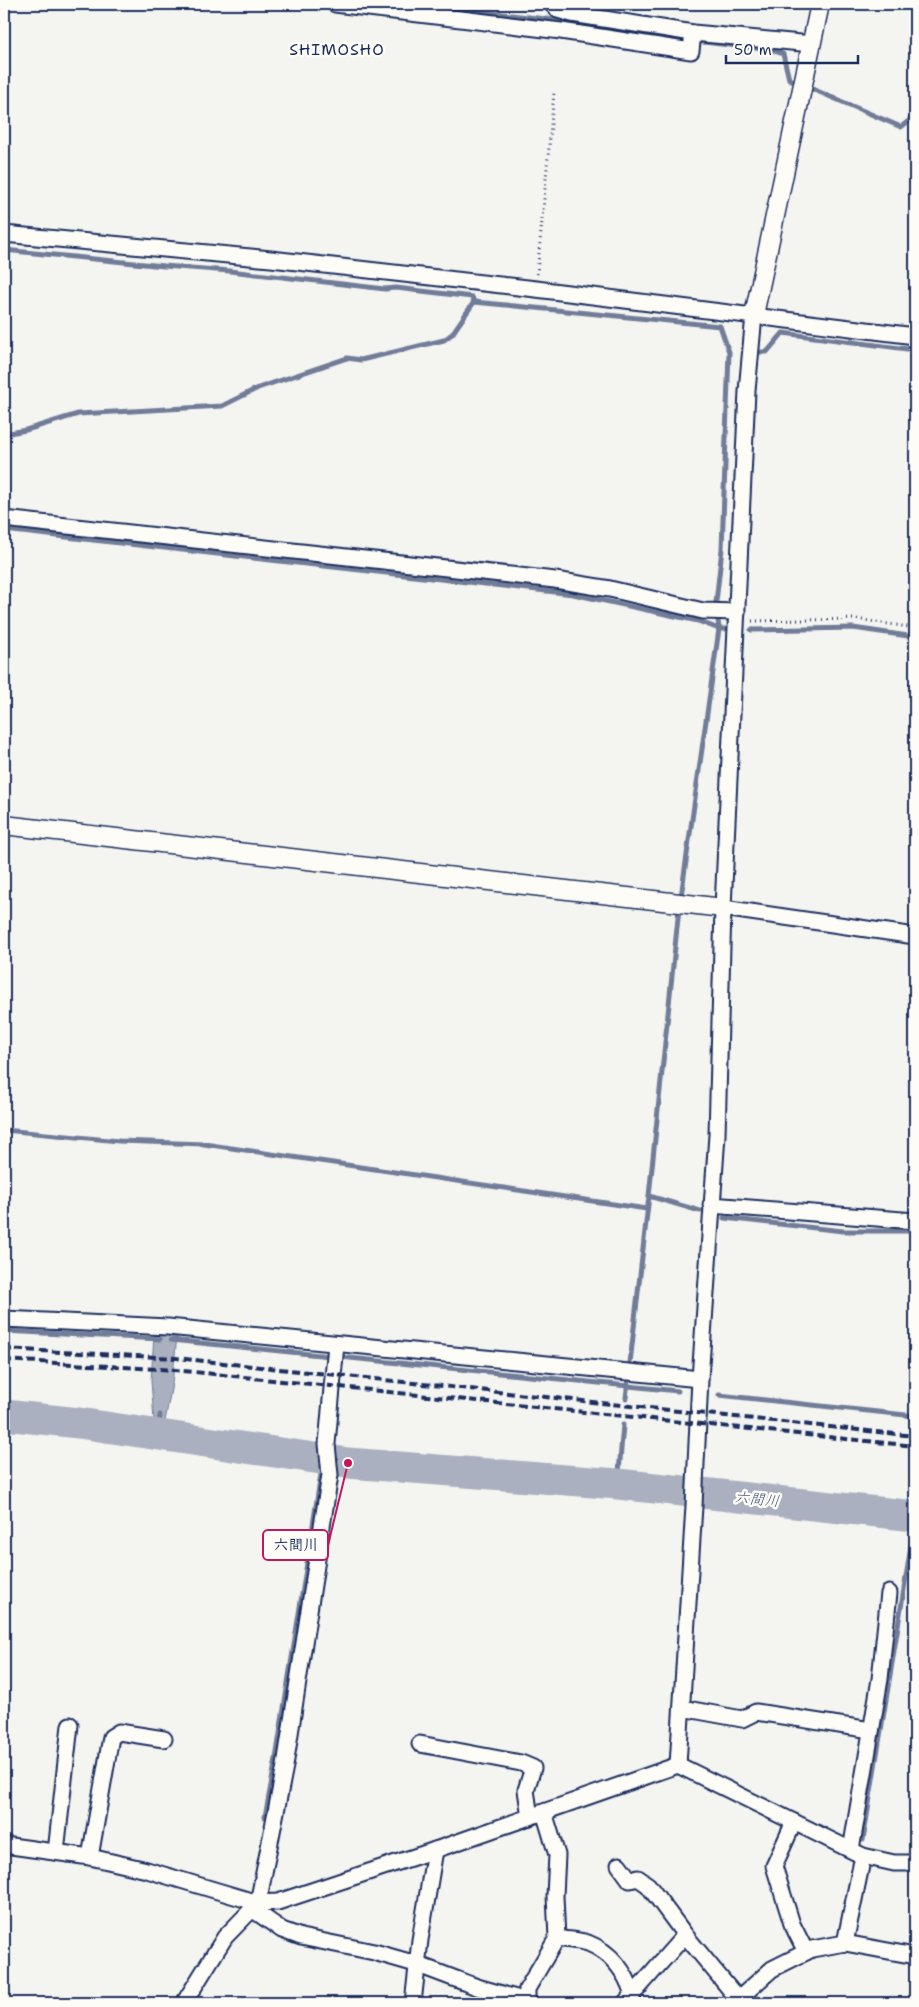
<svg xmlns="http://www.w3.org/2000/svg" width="919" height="2007" viewBox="0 0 919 2007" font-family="'Shantell Sans','Klee One',sans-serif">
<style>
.water{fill:#aab0bf;stroke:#717c98}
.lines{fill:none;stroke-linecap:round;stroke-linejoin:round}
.stream{stroke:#717c98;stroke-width:5}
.river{stroke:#aab0bf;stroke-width:31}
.minor-casing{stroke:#1b2f5e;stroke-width:19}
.tertiary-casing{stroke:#1b2f5e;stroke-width:21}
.path{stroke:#1b2f5e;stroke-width:3;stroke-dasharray:1 4;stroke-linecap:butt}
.minor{stroke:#fdfcf7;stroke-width:15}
.tertiary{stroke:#fdfcf7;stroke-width:18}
.rail{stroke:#1b2f5e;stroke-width:4;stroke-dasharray:8 4;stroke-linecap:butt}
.labels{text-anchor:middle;stroke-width:5;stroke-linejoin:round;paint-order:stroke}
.water-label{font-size:15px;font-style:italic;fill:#46567b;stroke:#fdfcf7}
.quarter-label{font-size:16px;letter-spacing:1px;fill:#1b2f5e;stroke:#fdfcf7}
.leader{fill:none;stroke:#c2185b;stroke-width:2}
.callout-dot{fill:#c2185b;stroke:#fdfcf7;stroke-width:2}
.callout{fill:#fdfcf7;stroke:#c2185b;stroke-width:2}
.callout-label{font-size:15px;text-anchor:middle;font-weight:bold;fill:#1b2f5e}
</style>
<rect width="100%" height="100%" fill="#f4f4f1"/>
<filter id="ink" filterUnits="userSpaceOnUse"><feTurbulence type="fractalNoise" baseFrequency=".02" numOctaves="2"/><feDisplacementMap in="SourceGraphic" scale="10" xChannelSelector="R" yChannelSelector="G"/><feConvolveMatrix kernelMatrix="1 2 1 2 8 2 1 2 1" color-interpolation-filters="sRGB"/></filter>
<g filter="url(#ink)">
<path class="water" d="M154 1335 177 1336 172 1384 165 1421 154 1420 151 1381Z"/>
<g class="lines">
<g class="stream">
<path d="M413 4 546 19 684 39"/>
<path d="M695 41 772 50 783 54 789 79 901 127 915 116"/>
<path d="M4 250 164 266 230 271 385 289 396 288 472 297 474 302"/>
<path d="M474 302 720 326 729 352 722 549 716 602 719 629 678 918 649 1196"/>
<path d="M760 352H767L783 333 915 350"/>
<path d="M4 434 26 430 78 414 222 406 258 388 347 358 361 360 444 340 452 334 474 302"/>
<path d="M4 530 573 594 698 621 719 629H725"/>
<path d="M751 630 853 628 915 637"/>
<path d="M4 1130 119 1141 204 1144 647 1209"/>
<path d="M724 1218 843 1231H915"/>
<path d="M4 1331 160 1339"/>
<path d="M171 1340 678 1391"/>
<path d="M719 1395 915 1416"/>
<path d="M626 1398 649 1196 700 1211"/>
<path d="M158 1435 160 1415"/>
<path d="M618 1484 623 1425"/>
<path d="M265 1817 276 1759 323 1462"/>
<path d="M863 1840 915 1522"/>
</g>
<path class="river" d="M4 1415 79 1423 348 1463 618 1484 915 1516"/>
<g class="minor-casing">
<g id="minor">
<path d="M335 4 561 31 691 51 693 33"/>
<path d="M552 4 558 10 572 14 693 33 812 44"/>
<path d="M4 234 271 259 536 289 915 336"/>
<path d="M4 519 555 580 610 589 703 611 737 612"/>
<path d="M723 908 915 936"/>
<path d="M711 1205 915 1221"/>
<path d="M4 1319 168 1327 700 1379"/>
<path d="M682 1708 742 1719 756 1712 871 1730"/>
<path d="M420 1744 521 1763 533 1768 526 1790 530 1817"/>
<path d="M678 1765 694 1506 700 1379 717 1135 723 908 747 391 754 315"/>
<path d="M544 1812 557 1855 555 1896 557 1938"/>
<path d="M794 1822 774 1866 792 1924 806 1952"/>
<path d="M4 1845 90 1857 147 1870 258 1903 278 1902 435 1850 678 1765 863 1856 894 1863H915"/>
<path d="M851 1850 880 1679 889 1593"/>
<path d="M56 1852 70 1725"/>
<path d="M90 1857 111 1737 119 1732 164 1739"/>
<path d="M619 1865 630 1880 638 1878 648 1885 685 1935 738 1999"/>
<path d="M252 1909 282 1930 301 1937 374 1952 416 1964 477 1987 527 2001V2003"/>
<path d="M845 1943 915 1956"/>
<path d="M527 2001V1989L557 1938C567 1940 579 1940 588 1943 611 1952 626 1972 633 1995"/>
<path d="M184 2003 225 1937 258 1903 285 1766 330 1475 327 1444 336 1344"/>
<path d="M413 2003 420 1940 435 1850"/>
<path d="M625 2003 685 1935"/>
<path d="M734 2003 772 1969 812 1949 845 1943 863 1856"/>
</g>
</g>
<g class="tertiary-casing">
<g id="tertiary">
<path d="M754 315 820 4"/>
<path d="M4 825 723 908"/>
</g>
</g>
<g class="path">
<path d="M537 274 554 93"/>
<path d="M752 621 856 619 915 628"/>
</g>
<use href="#minor" class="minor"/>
<use href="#tertiary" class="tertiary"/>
<g class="rail">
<path d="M4 1349 176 1358 915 1436"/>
<path d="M4 1360 175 1370 915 1446"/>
</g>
</g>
</g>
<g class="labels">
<g class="water-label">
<text transform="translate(757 1499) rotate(6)" y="5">六間川</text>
</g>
<g class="quarter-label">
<text x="337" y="55">SHIMOSHO</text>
</g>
</g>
<path class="leader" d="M348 1463L328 1545"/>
<circle class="callout-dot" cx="348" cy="1463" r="5"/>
<rect class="callout" x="263" y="1530" width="65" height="30" rx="5"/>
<g class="callout-label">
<text x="296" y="1550">六間川</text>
</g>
<rect width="919" height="2007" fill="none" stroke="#fdfcf7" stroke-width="20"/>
<rect x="10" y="10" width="899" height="1987" fill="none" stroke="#1b2f5e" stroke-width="2" filter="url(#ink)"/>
<path d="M726 55v8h132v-8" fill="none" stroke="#1b2f5e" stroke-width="2.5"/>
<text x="734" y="55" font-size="15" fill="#1b2f5e" stroke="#fdfcf7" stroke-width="4" paint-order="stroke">50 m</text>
</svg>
